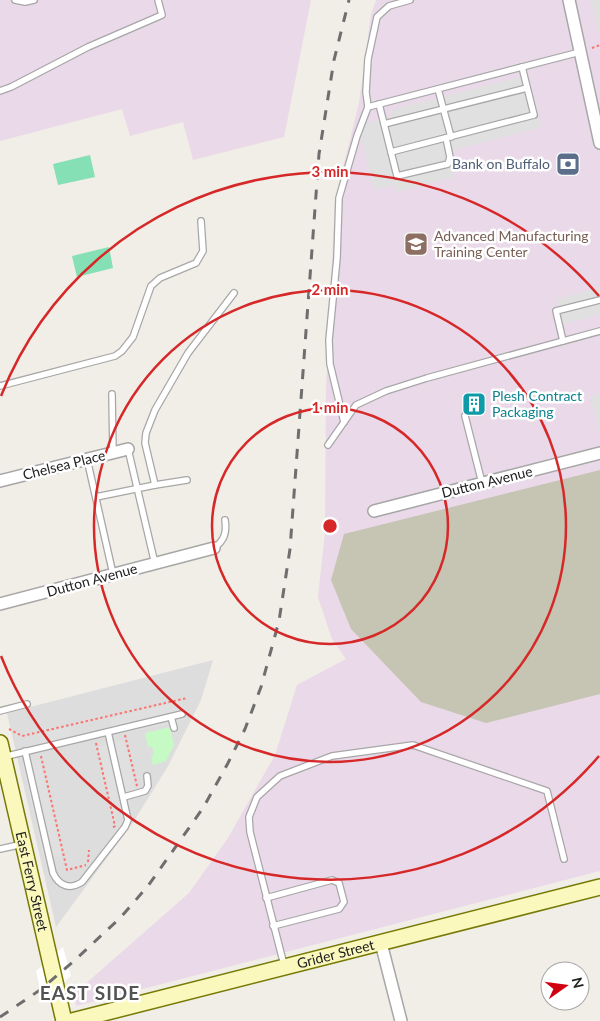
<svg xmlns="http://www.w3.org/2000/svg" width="600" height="1021" viewBox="0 0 600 1021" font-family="Lato,sans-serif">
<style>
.residential{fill:#dedddd}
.industrial{fill:#ead9e8}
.construction{fill:#c6c4b2}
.park{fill:#c5fac5}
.pitch{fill:#85e0b6}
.parking{fill:#e0e0e0}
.pier{fill:#fff}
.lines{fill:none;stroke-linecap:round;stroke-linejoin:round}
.lane-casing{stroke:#a7a7a7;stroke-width:8}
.street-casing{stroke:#a7a7a7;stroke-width:14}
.secondary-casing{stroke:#767a05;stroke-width:18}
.path{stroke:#fa736f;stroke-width:2;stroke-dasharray:2.5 2.5;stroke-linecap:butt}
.lane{stroke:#fff;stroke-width:5.5}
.street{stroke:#fff;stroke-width:11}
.secondary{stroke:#faf8bc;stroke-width:15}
.rail{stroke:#6e6e6e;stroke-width:3;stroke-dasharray:10 10;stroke-linecap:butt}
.ring{fill:none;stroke:#d62828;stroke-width:2.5}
.labels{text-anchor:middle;stroke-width:5;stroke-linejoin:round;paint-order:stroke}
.service-label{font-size:14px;fill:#4e5e75;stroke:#fff;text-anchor:end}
.education-label{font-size:14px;fill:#785e54;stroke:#fff;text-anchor:start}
.culture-label{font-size:14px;fill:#0d838f;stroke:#fff;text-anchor:start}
.street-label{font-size:14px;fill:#202020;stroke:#fff}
.district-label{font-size:19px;font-weight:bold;letter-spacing:1px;fill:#535353;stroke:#fff}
.centre{fill:#d62828;stroke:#fff;stroke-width:2.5}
.ring-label{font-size:15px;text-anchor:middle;font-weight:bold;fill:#d62828;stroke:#fff;stroke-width:5;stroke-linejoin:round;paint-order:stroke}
</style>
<rect width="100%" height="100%" fill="#f1ede7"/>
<path class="residential" d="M213 660 201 700 168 766 134 821 56 927 7 713Z"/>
<g class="industrial">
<path d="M0 0H311L284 137 193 160 183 122 130 136 122 109 0 141Z"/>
<path d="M376 0H600V871L76 1006 75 993 189 893 228 838 275 755 297 685 346 659 332 639 318 597 325 532 326 391 335 200 359 103 371 15Z"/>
</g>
<path class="construction" d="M600 470V694L486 723 421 702 351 629 331 580 344 534Z"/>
<path class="park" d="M170 727 174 745 166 761 153 765 151 756 154 755 152 746 148 747 145 733Z"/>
<g class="pitch">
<path d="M90 155 95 177 58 185 53 164Z"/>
<path d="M109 247 113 268 77 277 72 256Z"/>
</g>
<g class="parking">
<path d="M590 0H600V38Z"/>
<path d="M528 75 542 127 454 150 451 167 454 177 396 192 394 185 374 190 358 125 392 116 391 110Z"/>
<path d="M598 288 600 296V315L563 324 557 299Z"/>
<path d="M600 394V435L590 396Z"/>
<path d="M180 701 182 709H185L187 719 114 736 110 718Z"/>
<path d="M70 727 74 745 42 752 38 734Z"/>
<path d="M124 740 138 797 129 799 131 809 113 813 98 747Z"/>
<path d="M40 759 62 856 44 860 22 763Z"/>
</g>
<path class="pier" d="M63 947 71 976 43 1000 36 971Z"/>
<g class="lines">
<g class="lane-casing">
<g id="lane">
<path d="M15 0 25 2 34 0"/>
<path d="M438 89 451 137"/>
<path d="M0 91 11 87 88 47 162 15 158 0"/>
<path d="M379 104 397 176 448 164 450 157 446 138"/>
<path d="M368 107 366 92 368 59 377 17 389 6 410 0"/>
<path d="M384 124 527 88"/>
<path d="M391 152 534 115 522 67"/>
<path d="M563 341 556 311 600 300"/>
<path d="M0 386 115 356 122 351 133 337 151 286 160 278 196 263 203 251 201 221"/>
<path d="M112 394 113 453"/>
<path d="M465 416 482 483"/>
<path d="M344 422 330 364 329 340 337 258 339 198 357 136 368 107 580 52"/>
<path d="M328 445 356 405 386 391 427 378 600 331"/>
<path d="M128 449 155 564"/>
<path d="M87 459 113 574"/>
<path d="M155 485 187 480"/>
<path d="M96 497 155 485 145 443 146 433 155 410 188 353 234 293"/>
<path d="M214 548C224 541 227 533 225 520"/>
<path d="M0 711 27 704"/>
<path d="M171 717 174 728"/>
<path d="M25 751 53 873C59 886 70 890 82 882L125 827 128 820 108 732"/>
<path d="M3 757 182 714"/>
<path d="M124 797 145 791 148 786 147 776"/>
<path d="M0 849 23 844"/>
<path d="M266 898 332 880 339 883 344 902 339 909 273 926"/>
<path d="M284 965 250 832 249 817 257 797 280 776 332 756 413 745 547 791 564 859"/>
</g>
</g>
<g class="street-casing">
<g id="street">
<path d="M569 0 600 143"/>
<path d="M0 481 128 449"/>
<path d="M374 511 600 453"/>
<path d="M0 604 214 548"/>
<path d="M381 943 401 1021"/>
</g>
</g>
<g class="secondary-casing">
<g id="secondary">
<path id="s1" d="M0 743 64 1021"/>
<path id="s2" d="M72 1021 600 887"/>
</g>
</g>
<g class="path">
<path d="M592 48 600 45"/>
<path d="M9 729 22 736 187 698"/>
<path d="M125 735 137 786"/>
<path d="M96 743 115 826 112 828"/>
<path d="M41 756 67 870 86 865"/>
<path d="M88 862 89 850"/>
</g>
<use href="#lane" class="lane"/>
<use href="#street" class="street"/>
<use href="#secondary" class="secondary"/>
<path class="rail" d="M0 1017 40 990 74 961 120 918 148 886 203 808 228 763 245 729 261 687 279 621 290 549 319 154 334 60 349 0"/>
</g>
<g class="ring">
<circle cx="330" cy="526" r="118"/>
<circle cx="330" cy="526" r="236"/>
<path d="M599 756A354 354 0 0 1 1 656M1 396A354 354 0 0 1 599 296"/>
</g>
<defs>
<g id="bank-square" transform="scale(1.25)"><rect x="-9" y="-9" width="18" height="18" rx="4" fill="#5c6f8a" stroke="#fff"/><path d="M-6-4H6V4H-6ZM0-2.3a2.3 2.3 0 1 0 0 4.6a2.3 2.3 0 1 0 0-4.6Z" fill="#fff"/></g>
<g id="school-square" transform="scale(1.25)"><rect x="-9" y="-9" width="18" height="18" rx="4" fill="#8d6e63" stroke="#fff"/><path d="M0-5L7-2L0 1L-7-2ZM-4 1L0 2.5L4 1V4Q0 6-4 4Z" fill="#fff"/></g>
<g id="building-square" transform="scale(1.25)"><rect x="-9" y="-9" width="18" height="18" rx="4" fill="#0f9aa8" stroke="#fff"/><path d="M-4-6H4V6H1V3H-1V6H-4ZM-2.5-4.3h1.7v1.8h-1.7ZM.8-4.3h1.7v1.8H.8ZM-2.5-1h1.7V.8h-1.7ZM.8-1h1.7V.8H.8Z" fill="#fff"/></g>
</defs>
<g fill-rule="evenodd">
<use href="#bank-square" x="568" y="164"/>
<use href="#school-square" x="416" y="244"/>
<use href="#building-square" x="474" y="404"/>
</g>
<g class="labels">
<g class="service-label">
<text x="550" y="169">Bank on Buffalo</text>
</g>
<g class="education-label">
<text x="434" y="241">Advanced Manufacturing<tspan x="434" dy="16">Training Center</tspan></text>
</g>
<g class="culture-label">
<text x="492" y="401">Plesh Contract<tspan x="492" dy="16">Packaging</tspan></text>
</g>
<g class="street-label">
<text transform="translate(64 465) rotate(-14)" y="5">Chelsea Place</text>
<text transform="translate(487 482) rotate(-14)" y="5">Dutton Avenue</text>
<text transform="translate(92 580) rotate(-15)" y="5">Dutton Avenue</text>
<text dy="5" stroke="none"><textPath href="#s1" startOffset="142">East Ferry Street</textPath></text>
<text dy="5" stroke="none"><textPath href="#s2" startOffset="272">Grider Street</textPath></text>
</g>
<g class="district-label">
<text x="90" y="1000">EAST SIDE</text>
</g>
</g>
<circle cx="330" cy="526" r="8" class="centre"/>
<g class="ring-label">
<text x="330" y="177">3 min</text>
<text x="330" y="295">2 min</text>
<text x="330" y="413">1 min</text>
</g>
<g transform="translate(565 986) rotate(76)"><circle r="24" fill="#ffffff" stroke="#a6a6a6"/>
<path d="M0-4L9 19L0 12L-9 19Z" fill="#d10010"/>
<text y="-8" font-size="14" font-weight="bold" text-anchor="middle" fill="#202020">N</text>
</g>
</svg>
